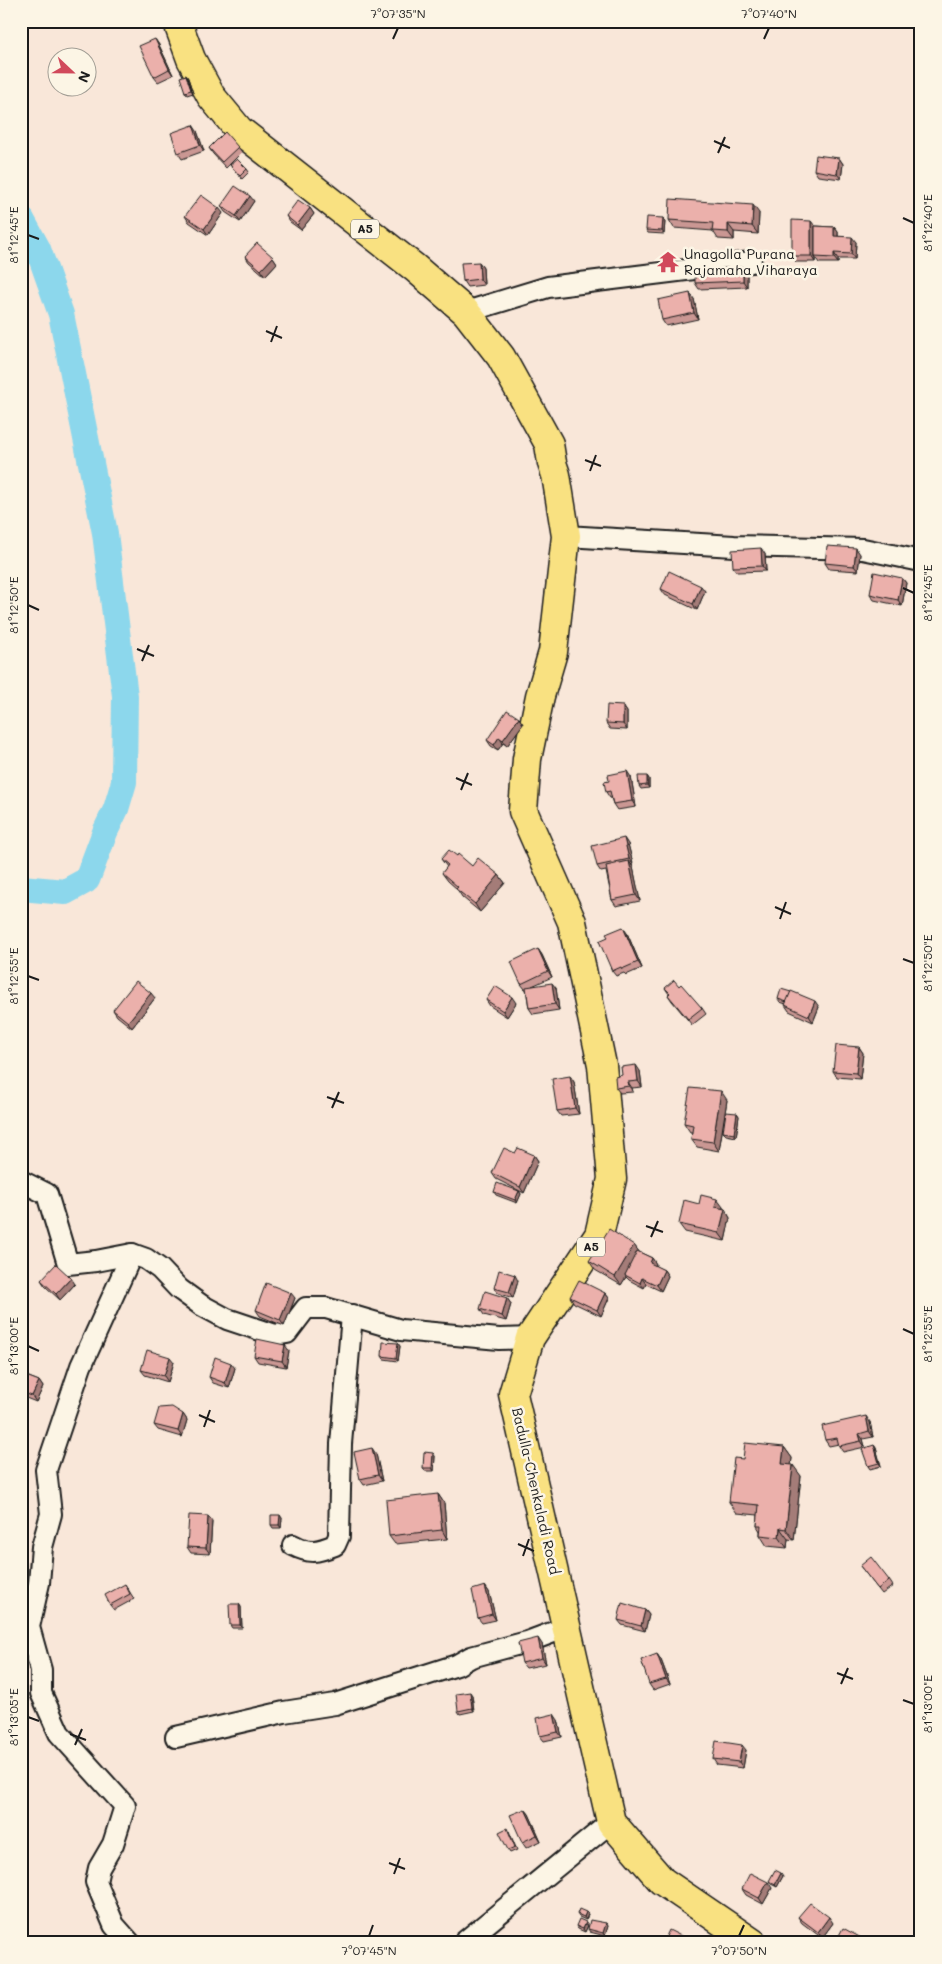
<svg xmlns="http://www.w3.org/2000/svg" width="942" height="1964" viewBox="0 0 942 1964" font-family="Mali,sans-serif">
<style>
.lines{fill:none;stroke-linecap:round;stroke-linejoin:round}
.river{stroke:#8cd7ec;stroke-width:26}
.minor-casing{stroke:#1c1c1c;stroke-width:24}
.highway-casing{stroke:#1c1c1c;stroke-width:31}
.minor{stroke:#fcf5e5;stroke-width:20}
.highway{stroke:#f9e181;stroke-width:28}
.wall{fill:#ca9793;stroke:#1c1c1c}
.shaded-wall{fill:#a47b78;stroke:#1c1c1c}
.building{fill:#ebb0ab;stroke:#1c1c1c}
.ticks{fill:none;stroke:#1c1c1c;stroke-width:2}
.labels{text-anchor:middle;stroke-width:5;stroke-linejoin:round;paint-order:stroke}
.shield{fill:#fcf5e5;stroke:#5f5d58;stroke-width:1}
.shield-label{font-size:12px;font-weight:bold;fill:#1c1c1c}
.poi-label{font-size:14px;fill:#1c1c1c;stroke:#fcf5e5;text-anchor:start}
.street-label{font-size:14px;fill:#1c1c1c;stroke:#fcf5e5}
.neatline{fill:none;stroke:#1c1c1c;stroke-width:2}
.ticks-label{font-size:12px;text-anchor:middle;fill:#1c1c1c}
</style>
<rect width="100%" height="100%" fill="#f9e7d9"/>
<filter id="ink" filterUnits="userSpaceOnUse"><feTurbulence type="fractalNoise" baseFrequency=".02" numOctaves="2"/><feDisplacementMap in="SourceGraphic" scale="10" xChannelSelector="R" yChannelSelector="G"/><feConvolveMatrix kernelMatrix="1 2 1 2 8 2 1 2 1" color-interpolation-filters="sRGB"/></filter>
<g filter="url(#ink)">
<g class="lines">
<path class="river" d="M21 218 38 249 61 314 105 533 125 696 124 782 116 809 105 832 87 880 65 892 21 888"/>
<g class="minor-casing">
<g id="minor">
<path d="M466 312 548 287 751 262"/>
<path d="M566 536 734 546 863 549 921 561"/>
<path d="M21 1181 47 1194 68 1264 96 1261 132 1254 146 1259 160 1269 179 1289 201 1305 227 1319 275 1335 287 1333 306 1308H326L401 1330 499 1339 530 1338"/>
<path d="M293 1545C310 1554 317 1552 335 1545L339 1536 341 1444 352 1315"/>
<path d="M176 1737 284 1712 335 1704 457 1665 471 1657 527 1642 567 1627"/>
<path d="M130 1943 114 1925 96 1882 99 1868 113 1844 125 1806 59 1733 41 1693V1670L29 1627 39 1583 42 1547 51 1514 46 1470 81 1366 132 1254"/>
<path d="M463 1943 611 1822"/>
</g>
</g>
<g class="highway-casing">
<path id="highway" d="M179 21 180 29 191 59 211 96 239 130 415 268 466 312 501 357 549 444 552 463 556 475 566 536 553 652 540 696 527 759 523 811 572 922 602 1065 612 1179 599 1235 530 1338 513 1394 611 1822 662 1881 753 1943"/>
</g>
<use href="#minor" class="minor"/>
<use href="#highway" class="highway"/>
</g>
<g class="wall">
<path d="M155 39 159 45 173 75 158 82 154 77Z"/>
<path d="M186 75 188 78 193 93 187 95 185 92Z"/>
<path d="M197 131 204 151 182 159 178 153Z"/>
<path d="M238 147 242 152 226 168 213 154 209 148Z"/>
<path d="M839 158 843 164 841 179 818 176 814 170Z"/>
<path d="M230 165 247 169 249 172 242 179Z"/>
<path d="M254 201 240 222 225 212 221 206Z"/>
<path d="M310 208 314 214 301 230 290 222 286 216Z"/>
<path d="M223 213 208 235 189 222 185 216Z"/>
<path d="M759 213 758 234 734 232V240L718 239 713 231 674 228 669 220Z"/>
<path d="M663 218 665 221 664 234 648 233 646 230Z"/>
<path d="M815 226 834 227 838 232V236L856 242 855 259H838V263H819L815 257V262H796L792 256Z"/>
<path d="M245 256 273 257 277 263 265 276 249 262Z"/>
<path d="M479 262 483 268 484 285 467 287 463 281Z"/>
<path d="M747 273V287L699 289 695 283Z"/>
<path d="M694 299 698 319 666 326 662 320Z"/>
<path d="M765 554 766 571 737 572 733 567Z"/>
<path d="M860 554 858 571 829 569 825 563Z"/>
<path d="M902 578 906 583 902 606 874 600 870 594Z"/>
<path d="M661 589 705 591 697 610 665 595Z"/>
<path d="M623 706 627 712V730L610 729 606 723Z"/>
<path d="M519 718 523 724 507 746 503 743 498 750 491 746 487 740Z"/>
<path d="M647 776 649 779V788L641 789 639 786Z"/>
<path d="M631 777 636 807 617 810 613 804 611 798H610L606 792Z"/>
<path d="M628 844 633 864H632L633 867 640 901 616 906 612 900 606 871 601 872 597 866Z"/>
<path d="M457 856 472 866 499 875 505 883 480 912 462 897 457 889 448 881 442 873 447 867 441 859Z"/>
<path d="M627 933 642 968 626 975 624 973 616 976 612 971Z"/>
<path d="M538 949 542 955 552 977 532 986 556 988 559 1010 533 1014 529 1008 526 989H525L521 984Z"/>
<path d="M679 986 702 1008 706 1014 692 1025 672 1001 668 995 669 994 665 988Z"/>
<path d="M155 998 132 1028 117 1016 113 1010Z"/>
<path d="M778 999 819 1007 813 1022 789 1011 785 1005 786 1004 780 1002Z"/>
<path d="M486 1000 516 1003 507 1017 490 1006Z"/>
<path d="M859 1047 863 1053 860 1079 837 1077 833 1071Z"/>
<path d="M640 1071 642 1087 632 1088 633 1092 620 1093 616 1088 622 1075Z"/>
<path d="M570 1076 574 1082 579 1114 561 1116 557 1111Z"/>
<path d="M727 1100 719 1151 697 1147 691 1139 692 1132H690L684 1123Z"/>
<path d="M737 1113 739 1116 736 1137 726 1135 723 1132Z"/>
<path d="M515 1153 534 1155 538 1161 524 1193 496 1179 492 1173Z"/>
<path d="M519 1191 521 1194 517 1203 496 1195 494 1192Z"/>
<path d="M699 1204 723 1207V1209H725L730 1218 725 1241 685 1232 679 1224Z"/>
<path d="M634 1245 639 1252 652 1258 656 1264 655 1266 664 1270 668 1276 661 1291 646 1284 644 1288 629 1280 626 1277 621 1285 595 1270 589 1261Z"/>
<path d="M41 1280 75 1284 60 1300 45 1286Z"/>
<path d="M518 1281 513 1298 498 1293 494 1288Z"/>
<path d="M605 1293 609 1298 601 1316 574 1303 570 1297Z"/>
<path d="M295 1298 284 1326 260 1316 256 1310Z"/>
<path d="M507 1298 511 1304 506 1321 484 1315 480 1309Z"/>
<path d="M400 1346 398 1361 384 1359 382 1356Z"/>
<path d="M289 1351 286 1367 258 1362 254 1356Z"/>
<path d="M174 1362 168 1382 145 1375 141 1370Z"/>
<path d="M235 1368 229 1388 213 1383 209 1377Z"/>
<path d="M21 1374 39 1381 43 1387 36 1402 21 1396Z"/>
<path d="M183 1414 187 1420 182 1437 158 1430 154 1425Z"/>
<path d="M870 1422 873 1437 863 1439 865 1447 843 1452 839 1446V1444L829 1446 825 1440Z"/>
<path d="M874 1445 876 1448 881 1466 870 1469 868 1466Z"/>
<path d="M784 1447 792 1458 791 1465 801 1476 794 1540 788 1539 787 1548 767 1546 760 1535V1531L757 1526 758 1515 737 1513 729 1502 743 1459Z"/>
<path d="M376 1454 382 1481 364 1485 360 1479Z"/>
<path d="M435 1456 434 1471H425L423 1468Z"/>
<path d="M438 1494 444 1503 447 1539 395 1544 389 1536Z"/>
<path d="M208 1516 212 1521 210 1554 191 1553 187 1547Z"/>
<path d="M282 1518 281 1528H273L271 1525Z"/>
<path d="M860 1566 889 1580 893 1586 882 1594Z"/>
<path d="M125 1584 134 1599 114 1610 110 1605Z"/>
<path d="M485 1586 489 1592 496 1620 482 1623 478 1618Z"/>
<path d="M239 1604 241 1607 242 1628H232L230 1625Z"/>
<path d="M645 1610 649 1615 645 1631 622 1625 618 1620Z"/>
<path d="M542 1644 546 1664 526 1668 522 1663Z"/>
<path d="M657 1654 661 1660 670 1684 653 1690 649 1684Z"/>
<path d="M472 1695 474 1711 460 1714 458 1711Z"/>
<path d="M558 1720 562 1737 544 1741 540 1736Z"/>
<path d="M746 1750 743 1768 717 1765 713 1759Z"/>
<path d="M525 1809 529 1814 541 1841 526 1848 522 1842Z"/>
<path d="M509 1831 517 1850 510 1853 508 1850Z"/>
<path d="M783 1876 777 1887 771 1884 769 1881Z"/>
<path d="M772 1888 763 1904 746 1895 742 1889Z"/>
<path d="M577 1914H588L586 1920 579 1917Z"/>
<path d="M798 1917 833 1923 822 1938 802 1923Z"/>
<path d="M606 1923 608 1926 605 1936 590 1932 588 1929Z"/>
<path d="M588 1925 585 1932 578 1929 576 1926Z"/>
</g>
<g class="shaded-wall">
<path d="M155 39 159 45 173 75 169 69Z"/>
<path d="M186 75 188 78 193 93 191 90Z"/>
<path d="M193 125 197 131 204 151 200 145Z"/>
<path d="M839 158 843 164 841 179 837 174Z"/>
<path d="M250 196 254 201 240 222 236 216Z"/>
<path d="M753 205 759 213 758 234 752 226Z"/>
<path d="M219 208 223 213 208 235 204 229Z"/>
<path d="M310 208 314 214 301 230 297 225Z"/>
<path d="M663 218 665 221 664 234 662 231Z"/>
<path d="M811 221 815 226V262L811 256Z"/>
<path d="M728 224 734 232V240L728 232Z"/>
<path d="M834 227 838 232V242L834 236Z"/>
<path d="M852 237 856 242 855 259 851 254Z"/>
<path d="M834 253 838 259V263L834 258Z"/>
<path d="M273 257 277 263 265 276 261 270Z"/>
<path d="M479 262 483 268 484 285 480 279Z"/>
<path d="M743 267 747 273V287L743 281Z"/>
<path d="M690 293 694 299 698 319 694 313Z"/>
<path d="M761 548 765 554 766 571 762 566Z"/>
<path d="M856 548 860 554 858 571 854 566Z"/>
<path d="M902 578 906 583 902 606 898 600Z"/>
<path d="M701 586 705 591 697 610 693 604Z"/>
<path d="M623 706 627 712V730L623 724Z"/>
<path d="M519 718 523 724 507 746 503 740Z"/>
<path d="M499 737 503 743 498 750 494 745Z"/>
<path d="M627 771 631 777 636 807 632 801Z"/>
<path d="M647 776 649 779V788L647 785Z"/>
<path d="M624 838 628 844 633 864 629 859Z"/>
<path d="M629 861 633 867 640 901 636 895Z"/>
<path d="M499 875 505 883 480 912 475 904Z"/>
<path d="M623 927 627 933 642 968 638 962Z"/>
<path d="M538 949 542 955 552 977 548 971Z"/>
<path d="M552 983 556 988 559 1010 555 1004Z"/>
<path d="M151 993 155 998 132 1028 128 1022Z"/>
<path d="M512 997 516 1003 507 1017 503 1011Z"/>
<path d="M815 1001 819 1007 813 1022 809 1016Z"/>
<path d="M859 1047 863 1053 860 1079 856 1073Z"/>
<path d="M636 1065 640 1071 642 1087 638 1081Z"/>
<path d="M570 1076 574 1082 579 1114 575 1108Z"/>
<path d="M628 1082 632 1088 633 1092 629 1086Z"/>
<path d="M721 1091 727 1100 719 1151 713 1142Z"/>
<path d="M737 1113 739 1116 736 1137 734 1134Z"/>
<path d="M534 1155 538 1161 524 1193 520 1187Z"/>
<path d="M519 1191 521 1194 517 1203 515 1200Z"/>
<path d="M717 1199 723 1207 721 1216 715 1207Z"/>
<path d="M725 1209 730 1218 725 1241 719 1233Z"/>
<path d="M634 1245 640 1253 625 1275 626 1277 621 1285 615 1277Z"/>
<path d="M652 1258 656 1264 654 1269 650 1263Z"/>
<path d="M664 1270 668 1276 661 1291 657 1285Z"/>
<path d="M515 1275 518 1281 513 1298 509 1292Z"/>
<path d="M71 1278 75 1284 60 1300 56 1294Z"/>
<path d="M642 1278 646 1284 644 1288 640 1283Z"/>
<path d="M291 1293 295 1298 284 1326 280 1320Z"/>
<path d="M605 1293 609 1298 601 1316 597 1310Z"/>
<path d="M507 1298 511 1304 506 1321 502 1316Z"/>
<path d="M398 1343 400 1346 398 1361 396 1358Z"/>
<path d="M285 1345 289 1351 286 1367 282 1361Z"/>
<path d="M170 1357 174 1362 168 1382 164 1376Z"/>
<path d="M231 1363 235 1368 229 1388 225 1383Z"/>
<path d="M39 1381 43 1387 36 1402 32 1396Z"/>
<path d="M183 1414 187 1420 182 1437 178 1431Z"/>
<path d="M866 1416 870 1422 873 1437 869 1431Z"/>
<path d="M859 1434 863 1439 865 1447 861 1441Z"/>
<path d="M874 1445 876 1448 881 1466 879 1463Z"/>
<path d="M784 1447 792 1458 790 1475 782 1464Z"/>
<path d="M372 1448 376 1454 382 1481 378 1475Z"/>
<path d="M433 1453 435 1456 434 1471 432 1468Z"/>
<path d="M793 1465 801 1476 794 1540 786 1529Z"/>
<path d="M438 1494 444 1503 447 1539 442 1530Z"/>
<path d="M280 1515 282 1518 281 1528 279 1525Z"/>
<path d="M208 1516 212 1521 210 1554 206 1548Z"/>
<path d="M780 1528 788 1539 787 1548 779 1537Z"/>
<path d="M485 1586 489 1592 496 1620 492 1614Z"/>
<path d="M239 1604 241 1607 242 1628 240 1625Z"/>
<path d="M645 1610 649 1615 645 1631 641 1626Z"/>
<path d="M538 1638 542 1644 546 1664 542 1658Z"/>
<path d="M657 1654 661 1660 670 1684 666 1679Z"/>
<path d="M470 1692 472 1695 474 1711 472 1708Z"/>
<path d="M554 1714 558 1720 562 1737 558 1732Z"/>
<path d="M742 1745 746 1750 743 1768 739 1762Z"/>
<path d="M525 1809 529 1814 541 1841 537 1835Z"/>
<path d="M781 1873 783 1876 777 1887 775 1885Z"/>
<path d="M768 1882 772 1888 763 1904 759 1898Z"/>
<path d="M586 1912 588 1914 586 1920 584 1917Z"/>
<path d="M829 1917 833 1923 822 1938 818 1932Z"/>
<path d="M586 1922 588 1925 585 1932 583 1929Z"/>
<path d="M606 1923 608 1926 605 1936 603 1933Z"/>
</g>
<g class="building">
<path d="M155 39 169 69 154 77 139 46Z"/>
<path d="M186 75 191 90 185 92 180 77Z"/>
<path d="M193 125 200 145 178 153 171 133Z"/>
<path d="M225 132 238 147 222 162 209 148Z"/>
<path d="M816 155 839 158 837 174 814 170Z"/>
<path d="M237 159 247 169 240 176 230 165Z"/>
<path d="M235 186 250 196 236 216 221 206Z"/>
<path d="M201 195 219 208 204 229 185 216Z"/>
<path d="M670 199 753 205 752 226 728 224V232L712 231 713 223 669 220Z"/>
<path d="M298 200 310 208 297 225 286 216Z"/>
<path d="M647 217 663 218 662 231 646 230Z"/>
<path d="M792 220 811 221V256H792Z"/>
<path d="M815 226 834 227V236L852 237 851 254 834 253V258L815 257Z"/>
<path d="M257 243 273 257 261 270 245 256Z"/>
<path d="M479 262 480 279 463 281 461 263Z"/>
<path d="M743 267V281L695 283V270Z"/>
<path d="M690 293 694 313 662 320 658 300Z"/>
<path d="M827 546 856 548 854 566 825 563Z"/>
<path d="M761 548 762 566 733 567 732 550Z"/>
<path d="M669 571 701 586 693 604 661 589Z"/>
<path d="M874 572 902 578 898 600 870 594Z"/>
<path d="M607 705 623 706V724L606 723Z"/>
<path d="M507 710 519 718 503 740 499 737 494 745 487 740Z"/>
<path d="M627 771 632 801 613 804 610 791 606 792 604 782 609 781 608 775Z"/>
<path d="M638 776H647V785L639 786Z"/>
<path d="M624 838 629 859 597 866 592 846Z"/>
<path d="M449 850 457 856 458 854 472 866 478 858 499 875 475 904 456 889 458 887 442 873 448 865 441 859Z"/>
<path d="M629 861 636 895 612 900 606 866Z"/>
<path d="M623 927 638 962 622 969 621 967 612 971 599 941 608 937 606 934Z"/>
<path d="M538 949 548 971 521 984 511 962Z"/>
<path d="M674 980 679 986 681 984 702 1008 688 1019 668 995 670 993 665 988Z"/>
<path d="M136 981 151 993 128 1022 113 1010Z"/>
<path d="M552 983 555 1004 529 1008 526 987Z"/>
<path d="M495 986 512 997 503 1011 486 1000Z"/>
<path d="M781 989 791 992 787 1002 778 999Z"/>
<path d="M791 991 815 1001 809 1016 785 1005Z"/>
<path d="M836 1045 859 1047 856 1073 833 1071Z"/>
<path d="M636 1065 638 1081 628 1082 629 1086 616 1088 615 1077 622 1075 621 1067Z"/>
<path d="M570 1076 575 1108 557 1111 552 1079Z"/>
<path d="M690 1088 721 1091 713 1142 691 1139 693 1125 684 1123Z"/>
<path d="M726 1112 737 1113 734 1134 723 1132Z"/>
<path d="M504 1148 515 1153 518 1148 534 1155 520 1187 492 1173Z"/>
<path d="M497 1183 519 1191 515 1200 494 1192Z"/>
<path d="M701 1195 717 1199 715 1207 725 1209 719 1233 679 1224 684 1200 699 1204Z"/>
<path d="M609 1229 634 1245 615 1277 589 1261Z"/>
<path d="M637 1251 652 1258 650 1263 664 1270 657 1285 642 1278 640 1283 625 1275Z"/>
<path d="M56 1264 71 1278 56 1294 41 1280Z"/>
<path d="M499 1270 515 1275 509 1292 494 1288Z"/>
<path d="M579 1280 605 1293 597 1310 570 1297Z"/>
<path d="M266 1283 291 1293 280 1320 256 1310Z"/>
<path d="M485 1291 507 1298 502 1316 480 1309Z"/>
<path d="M257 1339 285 1345 282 1361 254 1356Z"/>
<path d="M383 1342 398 1343 396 1358 382 1356Z"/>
<path d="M147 1350 170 1357 164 1376 141 1370Z"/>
<path d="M215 1357 231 1363 225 1383 209 1377Z"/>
<path d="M21 1374 39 1381 32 1396 21 1392Z"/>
<path d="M172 1407 183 1414 178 1431 154 1425 159 1408Z"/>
<path d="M866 1416 869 1431 859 1434 861 1441 839 1446 837 1438 825 1440 822 1426Z"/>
<path d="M745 1443 784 1447 782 1464 793 1465 786 1529 780 1528 779 1537 760 1535 761 1526H757L759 1505 729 1502 734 1458 743 1459Z"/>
<path d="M874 1445 879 1463 868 1466 862 1449Z"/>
<path d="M372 1448 378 1475 360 1479 354 1452Z"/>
<path d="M424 1452 433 1453 432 1468H423Z"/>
<path d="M438 1494 442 1530 389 1536 386 1500Z"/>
<path d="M189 1515 208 1516 206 1548 187 1547Z"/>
<path d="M271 1515H280L279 1525H271Z"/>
<path d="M871 1557 889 1580 878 1589 860 1566Z"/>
<path d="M125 1584 130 1594 110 1605 105 1595Z"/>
<path d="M485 1586 492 1614 478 1618 472 1590Z"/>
<path d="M622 1603 645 1610 641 1626 618 1620Z"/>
<path d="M229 1604H239L240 1625H230Z"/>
<path d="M538 1638 542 1658 522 1663 518 1643Z"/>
<path d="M657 1654 666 1679 649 1684 641 1660Z"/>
<path d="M470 1692 472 1708 458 1711 456 1694Z"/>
<path d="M554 1714 558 1732 540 1736 537 1718Z"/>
<path d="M716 1741 742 1745 739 1762 713 1759Z"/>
<path d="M525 1809 537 1835 522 1842 510 1815Z"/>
<path d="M507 1828 515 1847 508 1850 499 1832Z"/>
<path d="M775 1870 781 1873 775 1885 769 1881Z"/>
<path d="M750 1873 768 1882 759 1898 742 1889Z"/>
<path d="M810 1903 829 1917 818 1932 798 1917Z"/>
<path d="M579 1909 586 1912 584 1917 577 1914Z"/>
<path d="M579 1919 586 1922 583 1929 576 1926Z"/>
<path d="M590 1920 606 1923 603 1933 588 1929Z"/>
<path d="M843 1928 865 1940 863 1943H835Z"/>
<path d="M669 1930 695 1943H663Z"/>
</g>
</g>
<path class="ticks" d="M393 39 398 28M764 39 769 28M714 141 730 148M718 153 725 137M903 218 914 223M28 235 39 239M266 331 282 338M271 342 277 326M585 460 601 466M590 471 596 455M903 588 914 593M28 605 39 610M137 649 154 656M142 661 149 645M456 778 472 785M461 790 468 773M775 907 791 914M780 919 786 902M903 959 914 963M28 976 39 980M327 1097 344 1103M332 1108 339 1092M646 1226 663 1232M651 1237 658 1221M903 1329 914 1334M28 1346 39 1351M199 1415 215 1422M204 1427 210 1410M518 1544 534 1551M523 1556 529 1539M837 1673 853 1679M841 1684 848 1668M903 1700 914 1704M28 1717 39 1721M70 1734 86 1740M75 1745 82 1729M389 1863 405 1869M394 1874 400 1858M369 1936 373 1925M739 1936 744 1925"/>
<defs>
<g id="temple-bare" transform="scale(1.725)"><path d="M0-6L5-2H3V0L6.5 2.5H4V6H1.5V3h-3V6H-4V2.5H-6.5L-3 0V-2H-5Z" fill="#d1495b" stroke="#fcf5e5" stroke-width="2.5" paint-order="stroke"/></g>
</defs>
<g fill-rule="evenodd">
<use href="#temple-bare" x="668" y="262"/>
</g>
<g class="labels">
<g class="shield">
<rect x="351" y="219.5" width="28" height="19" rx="4"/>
<rect x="577" y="1237.5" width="28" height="19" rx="4"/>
</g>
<g class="shield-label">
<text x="365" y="233">A5</text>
<text x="591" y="1251">A5</text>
</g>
<g class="poi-label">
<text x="684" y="259">Unagolla Purana<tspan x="684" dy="16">Rajamaha Viharaya</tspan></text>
</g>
<g class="street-label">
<text transform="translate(536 1491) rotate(77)" y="5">Badulla-Chenkaladi Road</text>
</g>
</g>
<rect width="942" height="1964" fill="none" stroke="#fcf5e5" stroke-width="55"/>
<g transform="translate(72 72) rotate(112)"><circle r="24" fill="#fcf5e5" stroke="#a29e95"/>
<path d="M0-4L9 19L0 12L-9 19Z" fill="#d1495b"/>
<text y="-8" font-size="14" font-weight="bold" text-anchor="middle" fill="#1c1c1c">N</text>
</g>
<rect x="28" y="28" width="886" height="1908" class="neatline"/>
<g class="ticks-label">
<text x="398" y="18">7°07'35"N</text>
<text x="769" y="18">7°07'40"N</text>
<text transform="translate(928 223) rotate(-90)" y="4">81°12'40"E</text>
<text transform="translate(14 235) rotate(-90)" y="4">81°12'45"E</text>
<text transform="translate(928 593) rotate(-90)" y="4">81°12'45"E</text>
<text transform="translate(14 605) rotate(-90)" y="4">81°12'50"E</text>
<text transform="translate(928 963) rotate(-90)" y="4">81°12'50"E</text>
<text transform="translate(14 976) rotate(-90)" y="4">81°12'55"E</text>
<text transform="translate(928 1334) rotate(-90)" y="4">81°12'55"E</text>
<text transform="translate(14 1346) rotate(-90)" y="4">81°13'00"E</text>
<text transform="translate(928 1704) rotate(-90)" y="4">81°13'00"E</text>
<text transform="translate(14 1717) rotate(-90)" y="4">81°13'05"E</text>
<text x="369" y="1955">7°07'45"N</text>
<text x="739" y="1955">7°07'50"N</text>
</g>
</svg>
